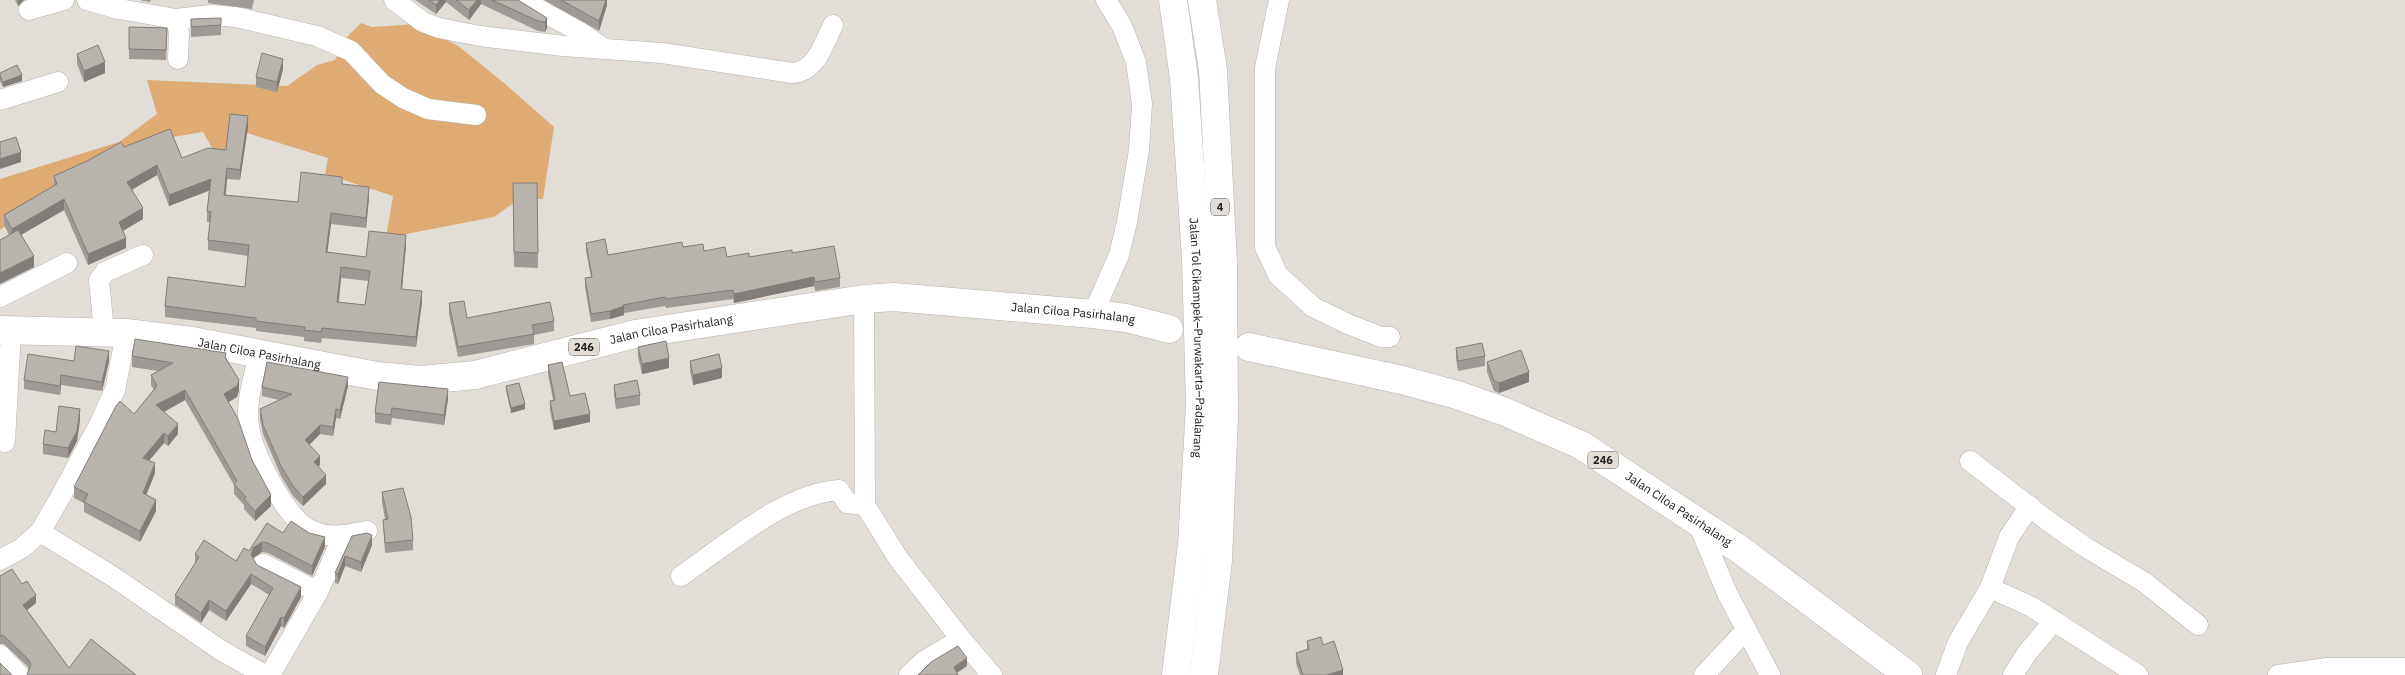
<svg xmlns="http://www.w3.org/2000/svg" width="2405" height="675" viewBox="0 0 2405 675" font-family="'IBM Plex Sans',sans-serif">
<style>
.green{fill:#deab74}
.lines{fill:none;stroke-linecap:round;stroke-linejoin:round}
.street-casing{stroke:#b7b2ac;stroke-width:21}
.primary-casing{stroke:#b7b2ac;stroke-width:29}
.highway-casing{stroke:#b7b2ac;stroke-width:29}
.street{stroke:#fff;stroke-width:20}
.primary{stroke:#fff;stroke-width:28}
.highway{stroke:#fff;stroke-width:28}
.wall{fill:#9f9a95;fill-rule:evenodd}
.shaded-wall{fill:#827d79}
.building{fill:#b9b3ad;stroke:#827d79;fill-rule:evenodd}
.labels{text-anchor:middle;stroke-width:4;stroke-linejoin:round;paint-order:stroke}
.shield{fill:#e3ddd7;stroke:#5d5956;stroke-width:1}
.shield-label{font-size:11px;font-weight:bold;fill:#23211e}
.street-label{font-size:12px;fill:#23211e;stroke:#e3ddd7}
</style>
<rect width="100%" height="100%" fill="#e3ddd7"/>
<path class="green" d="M361 23 372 27 416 24 457 45 504 83 554 127 543 199H519L494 217 386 238 393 196 325 174 328 158 234 129 225 158 219 160 203 132 155 140 66 180 0 230V179L119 142 157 114 147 80 287 86 317 65 335 60 347 37Z"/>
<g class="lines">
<g class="street-casing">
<g id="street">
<path d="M87 0 119 9 176 19 211 15 236 17 317 36 351 51 382 84 403 98 428 109 476 115"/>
<path d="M394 0 423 22 439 28 480 36 563 46 662 53 792 73C816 72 823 45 833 25"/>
<path d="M522 0 580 32 603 48"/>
<path d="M1279 0 1265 68V247L1278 275 1313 307 1348 324 1381 337H1390"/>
<path d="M29 10 64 0"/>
<path d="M176 19 179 32 178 59"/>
<path d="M0 100 58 82"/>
<path d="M0 297 67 263"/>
<path d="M864 299 865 505 898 558 961 639 992 675"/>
<path d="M1093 314 1119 255 1127 222 1139 150 1142 104 1136 62 1122 26 1106 0"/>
<path d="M104 331 99 280 105 272 143 255"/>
<path d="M259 354C254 376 245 403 249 426 252 452 284 514 307 528 326 540 346 535 367 531"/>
<path d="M5 442 11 331"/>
<path d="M1970 461 2048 521 2085 547 2144 582 2198 625"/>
<path d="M1698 523 1727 593 1770 675"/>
<path d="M40 532 112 576 222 651 265 675"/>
<path d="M0 560 22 548 40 532 62 494 100 423 115 390 126 333"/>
<path d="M263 564 318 592"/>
<path d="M681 576C725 546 785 493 839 490L847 503 865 505"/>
<path d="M1990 588 2032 607 2138 675"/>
<path d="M0 655 19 675"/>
<path d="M270 675 318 592 343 536"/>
<path d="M909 675 924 661 961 639"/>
<path d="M1704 675 1746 630"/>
<path d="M1946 675 1958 642 1990 588 2009 537 2030 506"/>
<path d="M2013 675 2027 653 2054 621"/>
<path d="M2278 675 2327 668H2405"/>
</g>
</g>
<g class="primary-casing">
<g id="primary">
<path id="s1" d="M0 330 126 333 192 341 377 376 421 380 475 375 635 334 864 299 894 297 1093 314 1126 318 1169 329"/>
<path id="s2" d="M1249 347 1402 380 1457 395 1503 411 1581 445 1742 551 1908 675"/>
</g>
</g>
<g class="highway-casing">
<g id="highway">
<path id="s3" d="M1173 0 1184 78 1196 257 1200 405 1192 545 1176 675"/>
<path d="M1202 0 1213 70 1223 263 1224 416 1218 560 1204 675"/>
</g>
</g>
<use href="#street" class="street"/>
<use href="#primary" class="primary"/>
<use href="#highway" class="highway"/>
</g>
<g class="wall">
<path d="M15 0H24L18 6Z"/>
<path d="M139 0H151L150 2Z"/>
<path d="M208 0H254L252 9 208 3Z"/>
<path d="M415 0H518L547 18V28L545 32 538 31 481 4 469 20 446 2 436 14Z"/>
<path d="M544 0H607V5L599 31Z"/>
<path d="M191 19 221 25V35L191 37Z"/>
<path d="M129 27 167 28 166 60 129 59Z"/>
<path d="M77 54 105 73 84 82 77 64Z"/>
<path d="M283 69 277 92 256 87V77Z"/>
<path d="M0 73 22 81 3 87 0 81Z"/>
<path d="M248 127 240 180 227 179 226 195 298 202 342 184 369 198 366 228 331 224 327 252 366 257 406 246 402 289 422 302 416 347 322 338 321 343 304 341V337L256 331V328L165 317V306L245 287 248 256 208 250V240L210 222H207V211L209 190 169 206 157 175 132 190 143 219 123 231 126 248 88 265 64 210 21 235 34 267 0 284V240L9 235 4 225V215L54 186V176L124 147 182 158 226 150ZM341 278 369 281 365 305 339 302Z"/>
<path d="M513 183H537L538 268 514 267Z"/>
<path d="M586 243 608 255 683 247 704 251 727 257H749L792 253 840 278V287L815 291 814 286 734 303 733 299 666 308 665 306 624 313V315L610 319 591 322 585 287V278L591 277 586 251Z"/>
<path d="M449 303 467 318 554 321V331L534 335V344L458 357 449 314Z"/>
<path d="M638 347 669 368 642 374 638 357Z"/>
<path d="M1456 348 1485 356V366L1458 371 1456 358Z"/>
<path d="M132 356 226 357 239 390 237 397 228 402 271 506 255 521 244 509V505L234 494V485L185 400 164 412 178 434 168 446 164 443 149 460 155 473 146 495 156 511 140 542 84 512V503L74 498V487L154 390 151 385V375L158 371 132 367Z"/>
<path d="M74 361H109L102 391 61 385 60 395 24 389V380Z"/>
<path d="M690 361 722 378 693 385 690 371Z"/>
<path d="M1487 362 1529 382 1499 393 1494 391 1487 372Z"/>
<path d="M548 365 570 396 590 422 554 430 550 410V401L553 400 548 374Z"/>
<path d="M379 382 448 399 444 425 392 418 391 425 375 423V413Z"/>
<path d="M614 385 640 395V405L616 409 614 395Z"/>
<path d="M348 386 340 419 336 418 333 436 320 434 309 445 320 465 318 466 326 484 303 506 293 496 281 476 263 434 260 419V409L279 400 262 396V387Z"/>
<path d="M506 386 525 409 511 413 506 391Z"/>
<path d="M80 420 77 441 68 458 43 454V444L56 432Z"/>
<path d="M382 492 413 540V550L385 553 383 520 385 519 382 503Z"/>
<path d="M267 523 283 533 325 547 312 576 268 553 262 552 253 558 257 565 301 597 284 628 281 626 265 656 246 646V636L269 595 251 584 226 621 209 610 201 623 175 605V595L195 563V554L236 561 249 551Z"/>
<path d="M352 536 372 545 361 572 345 566 338 584 335 583V573Z"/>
<path d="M0 576 22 584 36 603 27 610 69 668 29 670 28 667 4 644H0Z"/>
<path d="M1307 641 1323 645 1343 675H1300L1296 663V653L1307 649Z"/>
</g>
<g class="shaded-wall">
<path d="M18 0H24L18 6Z"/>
<path d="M440 0H446V2L436 14V5Z"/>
<path d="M477 0H481V4L469 20V10Z"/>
<path d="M606 0H607V5L599 31V21Z"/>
<path d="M547 18V28L545 32V22Z"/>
<path d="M283 59V69L277 92V82Z"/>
<path d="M105 62V73L84 82V71Z"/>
<path d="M22 75V81L3 87V82Z"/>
<path d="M248 116V127L240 180V170Z"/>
<path d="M21 152V162L0 169V159Z"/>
<path d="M157 165V175L127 192V182Z"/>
<path d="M227 168V179L224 206V195Z"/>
<path d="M211 179V190L169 206V195Z"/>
<path d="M369 187V198L366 228V218Z"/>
<path d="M64 199V210L12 240V229Z"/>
<path d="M143 208V219L119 233V222Z"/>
<path d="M331 213V224L326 263V252Z"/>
<path d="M406 235V246L401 299V289Z"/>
<path d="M126 238V248L88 265V254Z"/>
<path d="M34 256V267L0 284V273Z"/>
<path d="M341 267V278L337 313V302Z"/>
<path d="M814 277V286L734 303V294Z"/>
<path d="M422 291V302L416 347V337Z"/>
<path d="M624 306V315L610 319V311Z"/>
<path d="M109 351V361L102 391V382Z"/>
<path d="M669 358V368L642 374V364Z"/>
<path d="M722 368V378L693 385V375Z"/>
<path d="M1529 372V382L1499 393V383Z"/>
<path d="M61 375V385L60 395V386Z"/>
<path d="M348 377V386L340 419V410Z"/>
<path d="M239 380V390L237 397 224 405V394Z"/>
<path d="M448 389V399L444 425V415Z"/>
<path d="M185 390V400L156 416V405Z"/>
<path d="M525 404V409L511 413V408Z"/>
<path d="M80 409V420L77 441 68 458V448Z"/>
<path d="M336 409V418L333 436V427Z"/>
<path d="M590 414V422L554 430V421Z"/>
<path d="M178 424V434L168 446V436Z"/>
<path d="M320 425V434L305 449V440Z"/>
<path d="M164 433V443L143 468V458Z"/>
<path d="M320 456V465L314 471V462Z"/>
<path d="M155 463V473L143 503V493Z"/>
<path d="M326 475V484L303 506V497Z"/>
<path d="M271 495V506L255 521V511Z"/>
<path d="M156 500V511L140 542V531Z"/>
<path d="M372 535V545L361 572V562Z"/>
<path d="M325 537V547L312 576V566Z"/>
<path d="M262 542V552L253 558 251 555 253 548Z"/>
<path d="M345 556V566L338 584V574Z"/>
<path d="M251 574V584L226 621V611Z"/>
<path d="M301 587V597L284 628V618Z"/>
<path d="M36 595V603L23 613V605Z"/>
<path d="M209 600V610L201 623V613Z"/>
<path d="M281 617V626L265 656V647Z"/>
<path d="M967 658V666L954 675V667Z"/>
<path d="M1343 670V675H1327Z"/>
</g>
<g class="building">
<path d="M429 0H440L436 5Z"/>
<path d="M456 0H477L469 10Z"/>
<path d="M492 0H518L547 18 545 22 538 21Z"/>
<path d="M561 0H606L599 21Z"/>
<path d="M221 18V25L191 27V19Z"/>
<path d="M129 27 167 28 166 50 129 49Z"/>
<path d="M98 45 105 62 84 71 77 54Z"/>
<path d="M262 53 283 59 277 82 256 77Z"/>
<path d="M17 65 22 75 3 82 0 76V73Z"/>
<path d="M230 114 248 116 240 170 227 168 224 195 298 202 301 172 342 177V184L369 187 366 218 331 213 326 252 366 257 369 231 406 235 401 289 422 291 416 337 322 328 321 332 304 330 305 327 256 321V318L165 306 168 277 245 287 249 245 208 240 211 212 207 211 211 179 169 195 157 165 127 182 143 208 119 222 126 238 88 254 64 199 12 229 4 215 57 184 54 176 89 160 121 142 124 147 170 129 182 158 208 148 226 150ZM341 267 370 271 365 305 337 302Z"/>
<path d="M16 137 21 152 0 159V142Z"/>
<path d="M513 183H537L538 253 514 252Z"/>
<path d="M18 230 34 256 0 273V240Z"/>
<path d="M605 239 608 255 682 242 683 247 703 244 704 251 725 247 727 257 749 253V257L792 250V253L834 246 840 278 815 282 814 277 734 294 733 290 666 299 665 297 623 305 624 306 610 311 591 314 585 278 592 277 586 243Z"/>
<path d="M464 301 467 318 550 302 554 321 532 325 534 334 458 347 449 303Z"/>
<path d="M135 339 226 353 225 357 239 380 237 386 224 394 238 419 252 460 271 495 255 511 244 499 246 497 234 484 237 481 185 390 156 405 178 424 168 436 164 433 143 458 155 463 143 493 156 500 140 531 84 502 88 494 74 487 116 406 120 401 134 414 157 386 151 375 173 363 132 356Z"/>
<path d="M666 341 669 358 642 364 638 347Z"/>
<path d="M1482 343 1485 356 1458 361 1456 348Z"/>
<path d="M76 346 109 351 102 382 61 375 60 386 24 380 28 354 74 361Z"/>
<path d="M1521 350 1529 372 1499 383 1494 381 1487 362Z"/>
<path d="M719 354 722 368 693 375 690 361Z"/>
<path d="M267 362 348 377 340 410 336 409 333 427 320 425 305 440 320 456 314 462 326 475 303 497 293 486 281 466 263 425 260 409 292 394 262 387Z"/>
<path d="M562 362 570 396 585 393 590 414 554 421 550 401 555 400 548 365Z"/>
<path d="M637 380 640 395 616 399 614 385Z"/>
<path d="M379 382 448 389 444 415 392 408 391 415 375 413Z"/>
<path d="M519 383 525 404 511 408 506 386Z"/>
<path d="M59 406 80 409 77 431 68 448 43 444 45 430 56 432Z"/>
<path d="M403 488 411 517 413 540 385 543 383 520 388 519 382 492Z"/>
<path d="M291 521 309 533 325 537 312 566 268 543 262 542 253 548 251 555 257 565 301 587 284 618 281 617 265 647 246 636 273 588 251 574 226 611 209 600 201 613 175 595 199 557 195 554 204 540 236 561 244 548 249 551 267 523 283 533Z"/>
<path d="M367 533 372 535 361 562 345 556 338 574 335 573 352 536Z"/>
<path d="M12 569 22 584 27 581 36 595 23 605 69 668 91 639 136 675H27L31 664 28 659 4 636 0 635V576Z"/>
<path d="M1321 637 1323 645 1334 641 1343 670 1327 675H1303L1296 653 1309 649 1307 641Z"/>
<path d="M958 646 967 658 954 667 958 675H918L931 662Z"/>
<path d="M0 663 12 675H0Z"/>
</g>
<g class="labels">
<g class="shield">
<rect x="1211" y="198.5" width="18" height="17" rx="4"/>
<rect x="569" y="338.5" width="30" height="17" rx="4"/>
<rect x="1588" y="451.5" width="30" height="17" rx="4"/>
</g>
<g class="shield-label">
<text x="1220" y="211">4</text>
<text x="584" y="351">246</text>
<text x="1603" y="464">246</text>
</g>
<g class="street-label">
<text dy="4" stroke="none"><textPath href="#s1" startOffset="1086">Jalan Ciloa Pasirhalang</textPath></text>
<text dy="4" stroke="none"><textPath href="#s1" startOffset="681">Jalan Ciloa Pasirhalang</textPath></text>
<text dy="4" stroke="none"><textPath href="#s3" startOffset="339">Jalan Tol Cikampek–Purwakarta–Padalarang</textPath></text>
<text dy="4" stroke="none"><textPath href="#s1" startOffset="261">Jalan Ciloa Pasirhalang</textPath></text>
<text dy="4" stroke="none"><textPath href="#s2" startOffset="464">Jalan Ciloa Pasirhalang</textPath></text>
</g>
</g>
</svg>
